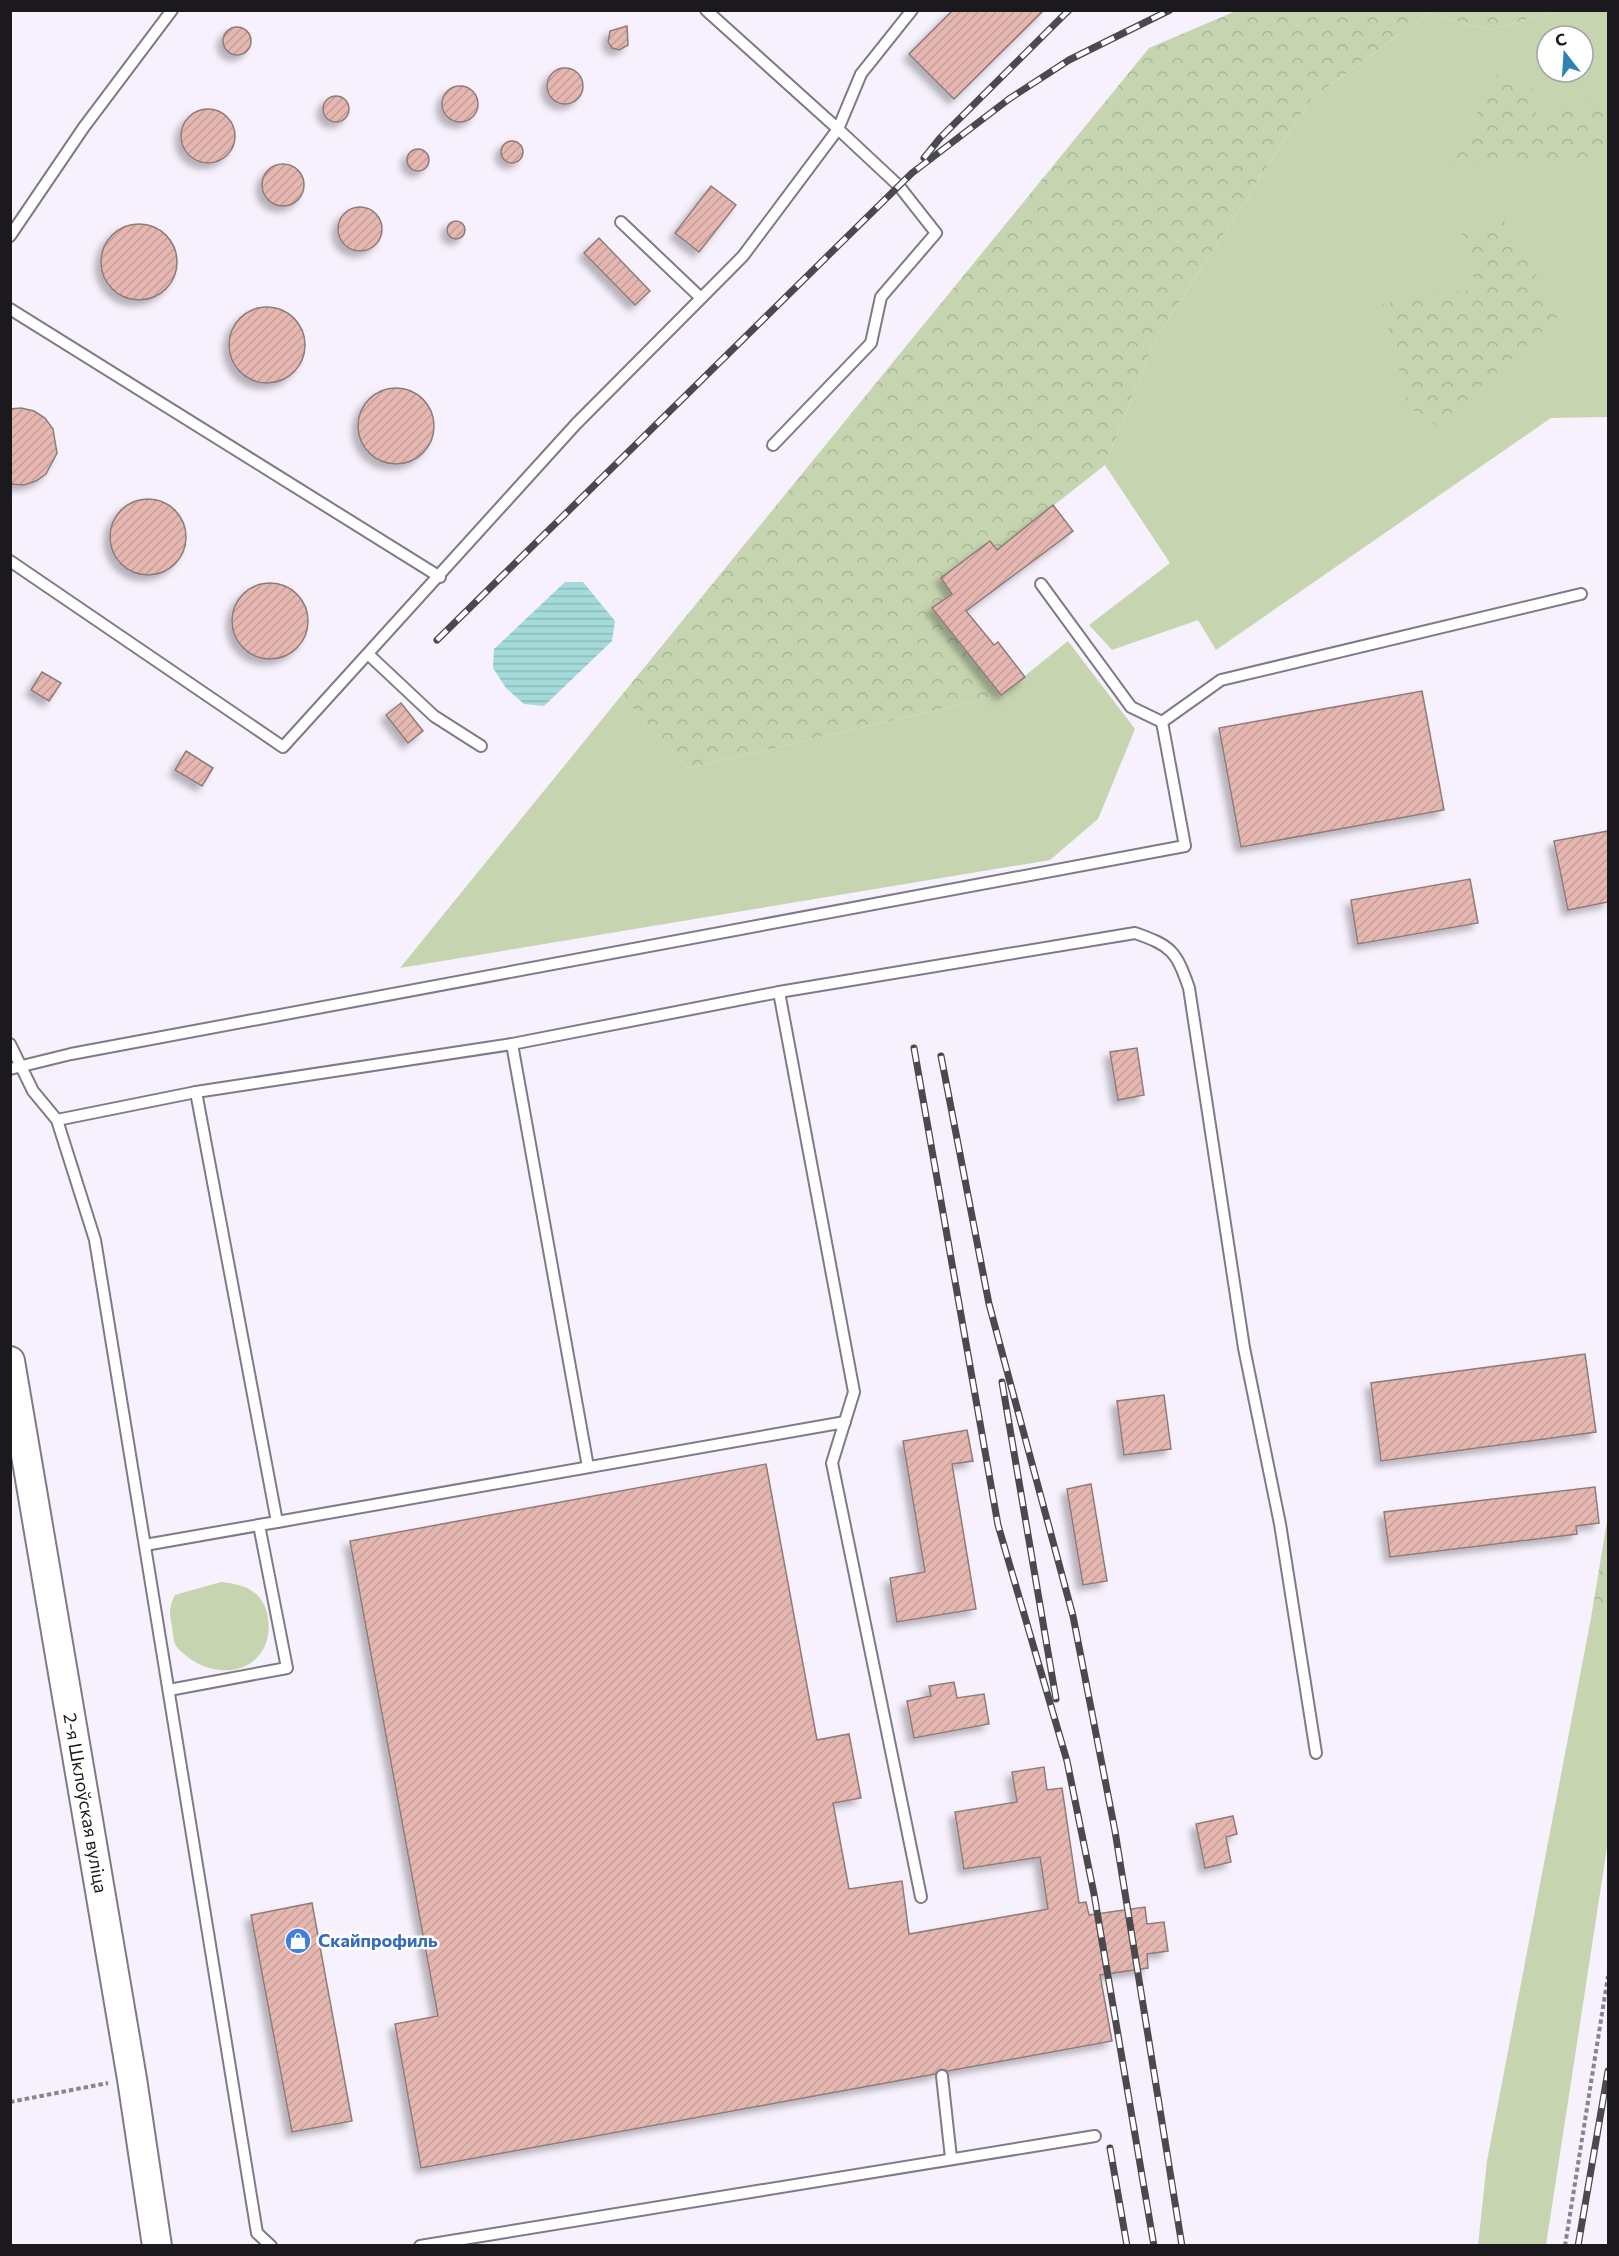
<svg xmlns="http://www.w3.org/2000/svg" width="1619" height="2256" viewBox="0 0 1619 2256" font-family="Commissioner,sans-serif">
<style>
.grass{fill:#c6d5b0;fill-rule:evenodd}
.forest{fill:url(#forest-crowns)}
.water{fill:url(#water-rules)}
.building{fill:url(#building-hatch);stroke:#8d7c7a;stroke-width:1.5;filter:url(#shadow)}
.lines{fill:none;stroke-linecap:round;stroke-linejoin:round}
.lane-casing{stroke:#807986;stroke-width:14}
.secondary-casing{stroke:#807986;stroke-width:32}
.path{stroke:#89848d;stroke-width:4;stroke-dasharray:4.5 3;stroke-linecap:butt}
.lane{stroke:#fff;stroke-width:10}
.secondary{stroke:#fff;stroke-width:28}
.rail-casing{stroke:#4b484e;stroke-width:7}
.rail{stroke:#fff;stroke-width:4.5;stroke-dasharray:14;stroke-linecap:butt}
.labels{text-anchor:middle;stroke-width:5;stroke-linejoin:round;paint-order:stroke}
.street-label{font-size:18px;fill:#1c191e;stroke:#fff}
.shop-label{font-size:18px;font-weight:bold;fill:#366cbe;stroke:#fff;text-anchor:start}
</style>
<defs>
<pattern id="forest-crowns" width="20" height="18" patternUnits="userSpaceOnUse" patternTransform="scale(1.5)"><rect width="20" height="18" fill="#c6d5b0"/><path d="M2 6a3 3 0 1 1 6 0M12 15a3 3 0 1 1 6 0" fill="none" stroke="#aab697"/></pattern>
<pattern id="water-rules" width="6" height="5" patternUnits="userSpaceOnUse" patternTransform="scale(1.5)"><rect width="6" height="5" fill="#a4dada"/><path d="M0 2.5h6" fill="none" stroke="#8dbabb"/></pattern>
<pattern id="building-hatch" width="6" height="6" patternUnits="userSpaceOnUse" patternTransform="scale(1.5)"><rect width="6" height="6" fill="#e6b7b1"/><path d="M-1 1l2-2M0 6l6-6M5 7l2-2" fill="none" stroke="#c59d98"/></pattern>
<filter id="shadow"><feDropShadow dx="-5.5" dy="5.5" stdDeviation="3" flood-color="#0004"/></filter>
</defs>
<rect width="100%" height="100%" fill="#f7f1fd"/>
<g class="grass">
<path d="M1559 11H1608V417L1551 418 1216 650 1198 620 1112 650 1089 625 1170 563 1105 465 1155 340 1311 99 1429 13 1488 30ZM1547 36H1583V72H1547Z"/>
<path d="M1068 641 1135 729 1098 819 1050 860 400 968 621 696 689 768 1001 695Z"/>
<path d="M221 1582C241 1584 261 1589 267 1613 279 1668 221 1687 184 1654 181 1651 177 1648 175 1644 173 1639 173 1632 172 1626 169 1613 169 1607 175 1595Z"/>
<path d="M1608 1604V1841L1546 2245 1478 2246 1487 2161 1591 1618Z"/>
</g>
<g class="forest">
<path d="M1236 11H1559L1488 30 1429 13 1311 99 1155 340 1105 465 997 550 990 541 941 578 952 594 932 608 1001 695 689 768 621 696 1149 48Z"/>
<path d="M1498 73 1533 88 1537 125 1602 96H1608V142L1594 161 1449 167Z"/>
<path d="M1503 219 1560 315 1438 426 1408 407 1383 304 1432 293 1477 290 1462 233Z"/>
<path d="M1608 1515V1604L1591 1618Z"/>
</g>
<path class="water" d="M565 582H583L615 621 612 641 544 706 524 704 506 688 493 668 494 649Z"/>
<g class="building">
<path d="M953 10H1044L954 99 909 54Z"/>
<path d="M627 26 628 45 619 50 612 48 608 42 610 31Z"/>
<circle cx="237" cy="41" r="14"/>
<circle cx="565" cy="86" r="18"/>
<circle cx="460" cy="104" r="18"/>
<circle cx="336" cy="109" r="13"/>
<circle cx="208" cy="136" r="27"/>
<circle cx="512" cy="152" r="11"/>
<circle cx="418" cy="160" r="11"/>
<circle cx="283" cy="185" r="21"/>
<path d="M711 186 736 205 699 252 675 233Z"/>
<circle cx="360" cy="229" r="22"/>
<circle cx="456" cy="230" r="9"/>
<circle cx="139" cy="262" r="38"/>
<path d="M599 238 650 291 635 305 584 253Z"/>
<circle cx="267" cy="345" r="38"/>
<circle cx="396" cy="426" r="38"/>
<path d="M21 408 34 411 45 418 53 429 57 453 46 474 36 481 24 485 10 484V409Z"/>
<circle cx="148" cy="537" r="38"/>
<path d="M1053 505 1073 531 966 611 994 645 998 642 1025 677 1001 695 932 608 952 594 941 578 990 541 997 550Z"/>
<circle cx="270" cy="621" r="38"/>
<path d="M42 672 61 683 49 701 31 690Z"/>
<path d="M1422 691 1444 810 1241 847 1219 728Z"/>
<path d="M401 703 423 731 408 743 386 715Z"/>
<path d="M186 751 213 768 202 786 175 770Z"/>
<path d="M1608 831V902L1568 910 1554 841Z"/>
<path d="M1470 879 1478 923 1358 944 1351 900Z"/>
<path d="M1137 1048 1144 1095 1118 1100 1110 1052Z"/>
<path d="M1585 1354 1596 1432 1381 1461 1371 1383Z"/>
<path d="M1164 1395 1171 1449 1124 1455 1117 1401Z"/>
<path d="M967 1430 973 1461 952 1464 976 1609 897 1622 890 1578 925 1572 903 1441Z"/>
<path d="M766 1464 817 1740 849 1734 861 1798 833 1803 849 1889 902 1881 909 1934 1048 1909 1040 1857 964 1869 955 1812 1017 1802 1012 1772 1044 1767 1047 1790 1062 1788 1079 1903 1086 1902 1089 1915 1145 1907 1147 1924 1164 1922 1168 1951 1147 1954 1148 1968 1100 1975 1112 2041 948 2071 941 2069 935 2074 421 2168 395 2024 438 2016 350 1541Z"/>
<path d="M1091 1484 1107 1581 1083 1585 1067 1489Z"/>
<path d="M1595 1487 1599 1523 1576 1526 1577 1534 1390 1557 1384 1512Z"/>
<path d="M954 1682 957 1698 984 1694 989 1724 914 1738 907 1701 931 1696 929 1686Z"/>
<path d="M1233 1816 1237 1834 1226 1837 1231 1862 1205 1868 1196 1824Z"/>
<path d="M312 1903 352 2121 292 2132 251 1915Z"/>
</g>
<g class="lines">
<g class="lane-casing">
<g id="lane">
<path d="M621 222 701 298"/>
<path d="M10 236 84 127 172 10"/>
<path d="M10 309 440 577"/>
<path d="M773 445 871 343 881 297 936 233 899 186 838 129 861 74 912 10"/>
<path d="M10 561 283 747 576 424 743 256 838 129 706 10"/>
<path d="M1041 584 1131 707 1162 722"/>
<path d="M369 655 434 716 481 746"/>
<path d="M779 992 854 1392 832 1463 921 1897"/>
<path d="M10 1044 33 1091 57 1120 196 1092 512 1044 779 992 1135 933C1172 946 1176 951 1189 988L1244 1348 1280 1524 1316 1753"/>
<path d="M512 1044 588 1467"/>
<path d="M10 1069 71 1054 1185 846 1162 722 1221 680 1581 594"/>
<path d="M196 1092 277 1522 259 1525"/>
<path d="M57 1120 95 1240 257 2233 271 2246"/>
<path d="M277 1522 845 1422"/>
<path d="M145 1545 259 1525 287 1668 169 1690"/>
<path d="M942 2076 951 2158"/>
<path d="M420 2246 1095 2136"/>
</g>
</g>
<g class="secondary-casing">
<path id="secondary" d="M10 1361 132 2079 157 2246"/>
</g>
<g class="path">
<path d="M10 2102 108 2083"/>
<path d="M1565 2246 1608 1976"/>
</g>
<use href="#lane" class="lane"/>
<use href="#secondary" class="secondary"/>
<g class="rail-casing">
<g id="rail">
<path d="M924 158 940 138 1069 10"/>
<path d="M437 640 912 173 1009 99 1069 60 1170 10"/>
<path d="M914 1048 998 1525 1067 1761 1094 1894 1154 2246"/>
<path d="M941 1056 989 1304 1073 1616 1115 1831 1182 2246"/>
<path d="M1002 1382 1056 1699"/>
<path d="M1110 2148 1127 2246"/>
<path d="M1578 2246 1608 2071"/>
</g>
</g>
<use href="#rail" class="rail"/>
</g>
<defs>
<g id="shop-disc" transform="scale(1.35)"><circle r="9.5" fill="#3f7fe0" stroke="#fff"/><path d="M-5-2.5h2.3a2.7 3.5 0 0 1 5.4 0H5L5.5 6h-11ZM-1.5-2.5h3a1.5 2.3 0 0 0-3 0Z" fill="#fff"/></g>
</defs>
<g fill-rule="evenodd">
<use href="#shop-disc" x="298" y="1941"/>
</g>
<g class="labels">
<g class="street-label">
<text transform="translate(85 1803) rotate(80)" y="6">2-я Шклоўская вуліца</text>
</g>
<g class="shop-label">
<text x="318" y="1947">Скайпрофиль</text>
</g>
</g>
<rect width="1619" height="2256" fill="none" stroke="#1c191e" stroke-width="24"/>
<g transform="translate(1565 54) rotate(343)"><circle r="28" fill="#ffffff" stroke="#a4a3a5" stroke-width="1.5"/>
<path d="M0-4.5L10 22L0 15L-10 22Z" fill="#3082b2"/>
<text y="-9" font-size="16" font-weight="bold" text-anchor="middle" fill="#1c191e">С</text>
</g>
</svg>
